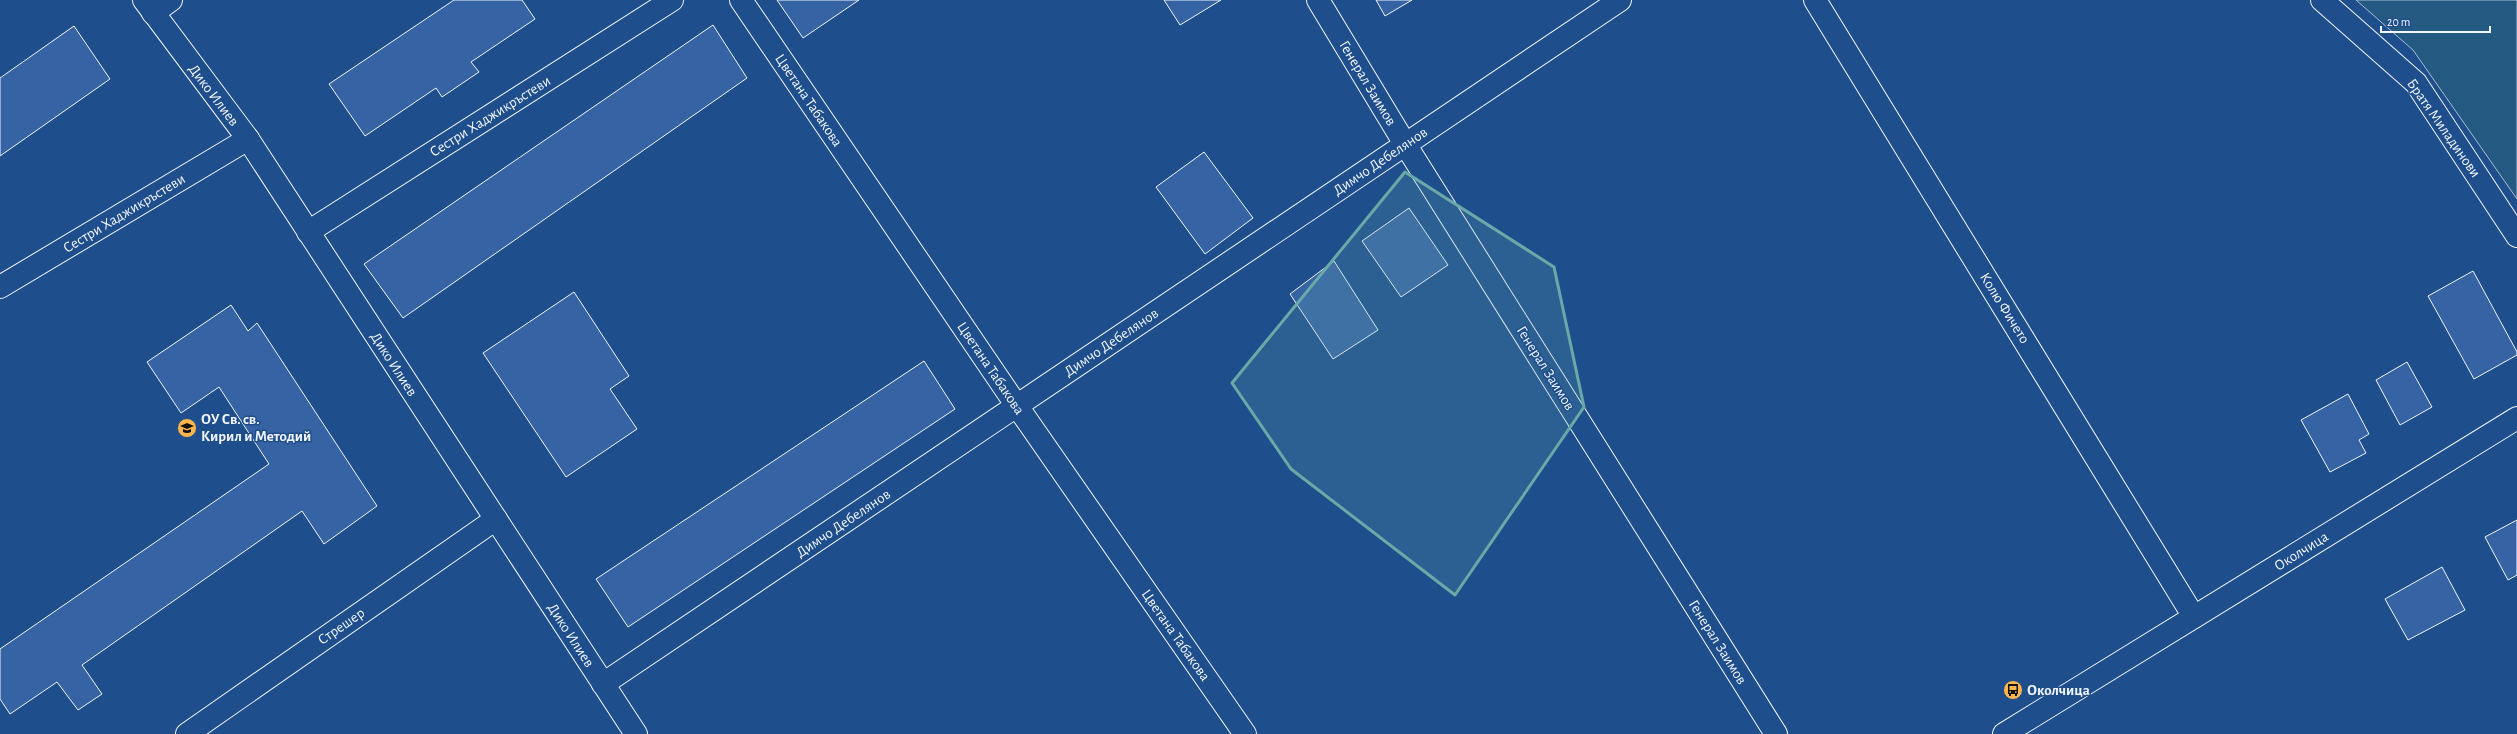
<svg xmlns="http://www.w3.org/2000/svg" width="2517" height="734" viewBox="0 0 2517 734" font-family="'Alegreya Sans',sans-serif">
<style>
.green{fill:#245a82;stroke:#a8bbd7}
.building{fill:#3563a3;stroke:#f2f6ff}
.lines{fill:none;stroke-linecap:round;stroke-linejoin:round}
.minor-casing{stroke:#f2f6ff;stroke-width:24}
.minor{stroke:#1f4e8c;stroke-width:22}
.marked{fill:#6aa9a8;fill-opacity:0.2;stroke:#6aa9a8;stroke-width:3;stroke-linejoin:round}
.labels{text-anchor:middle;stroke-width:3;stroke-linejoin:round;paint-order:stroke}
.street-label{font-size:15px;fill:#f2f6ff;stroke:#1f4e8c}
.poi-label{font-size:15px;font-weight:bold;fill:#f2f6ff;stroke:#1f4e8c;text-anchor:start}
</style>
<rect width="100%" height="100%" fill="#1f4e8c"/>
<path class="green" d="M2356 0H2517V199L2413 50Z"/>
<g class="building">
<path d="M454 0H522L535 19 471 62 479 72 442 97 436 88 365 136 329 84Z"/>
<path d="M777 0H859L803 38Z"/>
<path d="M1164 0H1221L1180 25Z"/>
<path d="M1376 0H1412L1385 16Z"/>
<path d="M713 25 747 78 403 318 364 264Z"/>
<path d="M74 26 110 79 0 156V78Z"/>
<path d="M1204 152 1253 218 1205 254 1156 187Z"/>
<path d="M1409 208 1448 265 1401 297 1362 241Z"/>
<path d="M1334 261 1378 330 1333 359 1290 294Z"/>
<path d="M2473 271 2517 352V355L2474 379 2428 296Z"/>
<path d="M574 292 629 376 610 389 637 429 566 477 483 353Z"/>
<path d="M231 305 248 331 257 323 377 506 324 544 302 511 82 665 102 694 78 710 57 682 10 714 0 699V649L269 464 219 387 181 413 147 362Z"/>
<path d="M924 361 955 409 628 627 596 579Z"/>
<path d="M2407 362 2432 407 2400 425 2376 380Z"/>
<path d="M2348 394 2369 434 2359 440 2366 453 2330 472 2301 420Z"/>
<path d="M2517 520V575L2508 580 2485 537Z"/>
<path d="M2442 567 2465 610 2408 640 2385 599Z"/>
</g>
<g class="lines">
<g class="minor-casing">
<g id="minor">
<path d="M144 0 248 139 636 734"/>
<path d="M741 0 1017 406 1245 734"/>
<path d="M1318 0 1405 144 1776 734"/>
<path d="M1815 0 2194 617"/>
<path d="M2322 0 2416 83 2517 236"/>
<path d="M153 13 171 0"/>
<path d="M308 232 672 0"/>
<path d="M0 287 248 139"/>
<path d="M603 684 1620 0"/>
<path d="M187 734 496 519"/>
<path d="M2004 734 2517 418"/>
</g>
</g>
<use href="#minor" class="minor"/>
</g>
<path class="marked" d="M1405 172 1554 267 1584 407 1455 595 1291 469 1232 383Z"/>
<defs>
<g id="school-disc" transform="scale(1)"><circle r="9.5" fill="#ffb74d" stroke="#1f4e8c"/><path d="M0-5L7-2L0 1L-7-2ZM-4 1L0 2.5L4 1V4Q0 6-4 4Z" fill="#111"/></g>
<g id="bus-disc" transform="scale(1)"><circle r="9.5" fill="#ffb74d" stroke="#1f4e8c"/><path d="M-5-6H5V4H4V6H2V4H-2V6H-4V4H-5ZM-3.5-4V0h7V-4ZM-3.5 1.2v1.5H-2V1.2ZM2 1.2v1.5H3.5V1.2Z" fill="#111"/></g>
</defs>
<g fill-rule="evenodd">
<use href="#school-disc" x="187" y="428"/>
<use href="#bus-disc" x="2013" y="690"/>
</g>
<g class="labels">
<g class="street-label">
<text transform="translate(1368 83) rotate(59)" y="5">Генерал Заимов</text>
<text transform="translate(214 95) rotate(53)" y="5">Дико Илиев</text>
<text transform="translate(809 100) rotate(56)" y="5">Цветана Табакова</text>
<text transform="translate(490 116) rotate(-32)" y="5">Сестри Хаджикръстеви</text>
<text transform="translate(2444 128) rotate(55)" y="5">Братя Миладинови</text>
<text transform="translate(1380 161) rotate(-34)" y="5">Димчо Дебелянов</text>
<text transform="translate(124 213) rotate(-31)" y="5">Сестри Хаджикръстеви</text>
<text transform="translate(2005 308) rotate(58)" y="5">Колю Фичето</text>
<text transform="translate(1111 342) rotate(-34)" y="5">Димчо Дебелянов</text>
<text transform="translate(394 364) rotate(57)" y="5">Дико Илиев</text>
<text transform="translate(991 368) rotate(56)" y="5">Цветана Табакова</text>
<text transform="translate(1546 368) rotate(58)" y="5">Генерал Заимов</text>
<text transform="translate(843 523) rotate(-34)" y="5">Димчо Дебелянов</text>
<text transform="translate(2301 551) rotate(-32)" y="5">Околчица</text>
<text transform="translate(341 626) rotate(-35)" y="5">Стрешер</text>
<text transform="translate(571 635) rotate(57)" y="5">Дико Илиев</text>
<text transform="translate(1176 635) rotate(55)" y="5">Цветана Табакова</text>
<text transform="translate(1718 642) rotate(58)" y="5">Генерал Заимов</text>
</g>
<g class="poi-label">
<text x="201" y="424">ОУ Св. св.<tspan x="201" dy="17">Кирил и Методий</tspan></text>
<text x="2027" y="695">Околчица</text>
</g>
</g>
<path d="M2381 26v6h109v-6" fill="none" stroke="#f2f6ff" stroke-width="2"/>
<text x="2387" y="26" font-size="12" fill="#f2f6ff" stroke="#1f4e8c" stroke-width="3" paint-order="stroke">20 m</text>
</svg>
